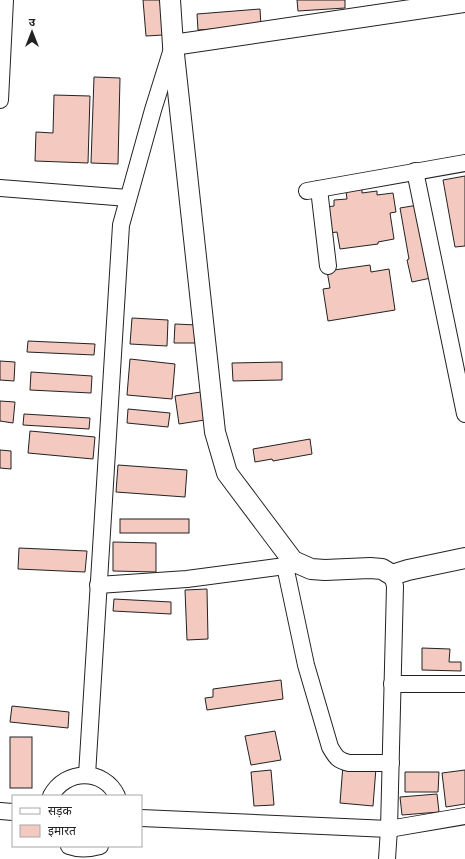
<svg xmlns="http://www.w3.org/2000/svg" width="465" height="859" viewBox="0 0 465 859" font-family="'Sofia Sans Condensed','Noto Sans Devanagari',sans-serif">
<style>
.building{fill:#f3c9c0;stroke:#222}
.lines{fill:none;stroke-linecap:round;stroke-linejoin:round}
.minor-casing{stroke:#222;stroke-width:18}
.major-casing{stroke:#222;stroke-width:22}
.minor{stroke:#fff;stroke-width:16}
.major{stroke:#fff;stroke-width:20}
</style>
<rect width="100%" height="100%" fill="#fff"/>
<g class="building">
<path d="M143 0H160L163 35 146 36Z"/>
<path d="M297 0H345V8L298 11Z"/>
<path d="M260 9 261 26 198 30 197 14Z"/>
<path d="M94 77 120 78 118 164 91 163Z"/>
<path d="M54 95 90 96 88 163 35 161 36 132 53 133Z"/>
<path d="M465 176V246L455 247 443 180Z"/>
<path d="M362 189V193L377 191V195L393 193 396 212 390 213 394 239 378 242V244L340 249 337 232 322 234 318 208 334 206V200L347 199 346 191Z"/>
<path d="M418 205 431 278 412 282 407 260 409 259 400 208Z"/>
<path d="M370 265 371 272 389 269 395 310 328 321 323 289 330 288 327 271Z"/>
<path d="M132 318 168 320 167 346 130 344Z"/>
<path d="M175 324 197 325 196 343H174Z"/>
<path d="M28 341 95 344 94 355 27 352Z"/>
<path d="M130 359 175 364 172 399 127 395Z"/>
<path d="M0 361 15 362 14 381 0 380Z"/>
<path d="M282 362V380L233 381 232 363Z"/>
<path d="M31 372 92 376 91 393 30 390Z"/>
<path d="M207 391 211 419 179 424 175 396Z"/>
<path d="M0 401 15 402 13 423 0 421Z"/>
<path d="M128 409 170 413 168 427 127 423Z"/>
<path d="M24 414 90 418 89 429 23 425Z"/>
<path d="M30 431 95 437 93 459 28 453Z"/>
<path d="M310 439 312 454 273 461 272 459 255 462 253 449Z"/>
<path d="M0 450 11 451V469L0 468Z"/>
<path d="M118 465 187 470 185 497 116 492Z"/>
<rect x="120" y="519" width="69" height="14"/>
<path d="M113 542 156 543V572L113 571Z"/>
<path d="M19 548 87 551 85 572 18 569Z"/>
<path d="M207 589 208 639 187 640 185 590Z"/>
<path d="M114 599 171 602V614L113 611Z"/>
<path d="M422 648 450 649 449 662H461V671L422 670Z"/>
<path d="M281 680 283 699 207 710 205 698 213 697V689Z"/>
<path d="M12 706 69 712 68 728 10 722Z"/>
<path d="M275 731 281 760 251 765 245 736Z"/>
<rect x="10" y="737" width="22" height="51"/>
<path d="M343 765 376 768 373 806 340 803Z"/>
<path d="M271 770 274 805 254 806 251 772Z"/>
<path d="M465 770V804L446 807 442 773Z"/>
<path d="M405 772H439L438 792H405Z"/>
<path d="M437 794 439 812 402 815 400 797Z"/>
</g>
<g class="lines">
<g class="minor-casing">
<g id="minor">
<path d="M0 100 5 0"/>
<path d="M415 171 465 414"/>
<path d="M0 188 128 198"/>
<path d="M319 189 328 266"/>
<path d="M307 191 465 163"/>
<path d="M285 566 306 665 330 747C336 757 337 760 349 763H391"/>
<path d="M98 585 187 579 285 566 293 561"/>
<path d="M392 684H465"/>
<path d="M87 775 121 225 153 110 172 49"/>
<path d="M51 796C65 769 104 768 117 796"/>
<path d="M0 811 13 812"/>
<path d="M141 818 389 829 465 816"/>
<path d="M69 846C80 850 89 849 100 846"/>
<path d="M387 859 389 829 395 586 392 575"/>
</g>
</g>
<g class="major-casing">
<g id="major">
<path d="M170 0 173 45 215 432 227 473 293 561 311 569 325 570 370 568 382 569 392 575 408 570 465 558"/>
<path d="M173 45 465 2"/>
</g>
</g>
<use href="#minor" class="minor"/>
<use href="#major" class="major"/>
</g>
<rect x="12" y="795" width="130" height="52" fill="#ffffff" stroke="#a7a7a7"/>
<rect x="20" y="808" width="20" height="6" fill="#ffffff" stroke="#a7a7a7"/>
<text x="48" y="815" font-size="12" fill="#222222">सड़क</text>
<rect x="20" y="825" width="20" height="12" fill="#f3c9c0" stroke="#a7a7a7"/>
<text x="48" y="835" font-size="12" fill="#222222">इमारत</text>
<g transform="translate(32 32)" stroke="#ffffff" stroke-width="3" paint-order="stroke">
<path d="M0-3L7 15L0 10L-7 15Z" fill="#222222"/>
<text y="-6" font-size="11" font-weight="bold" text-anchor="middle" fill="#222222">उ</text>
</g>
</svg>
